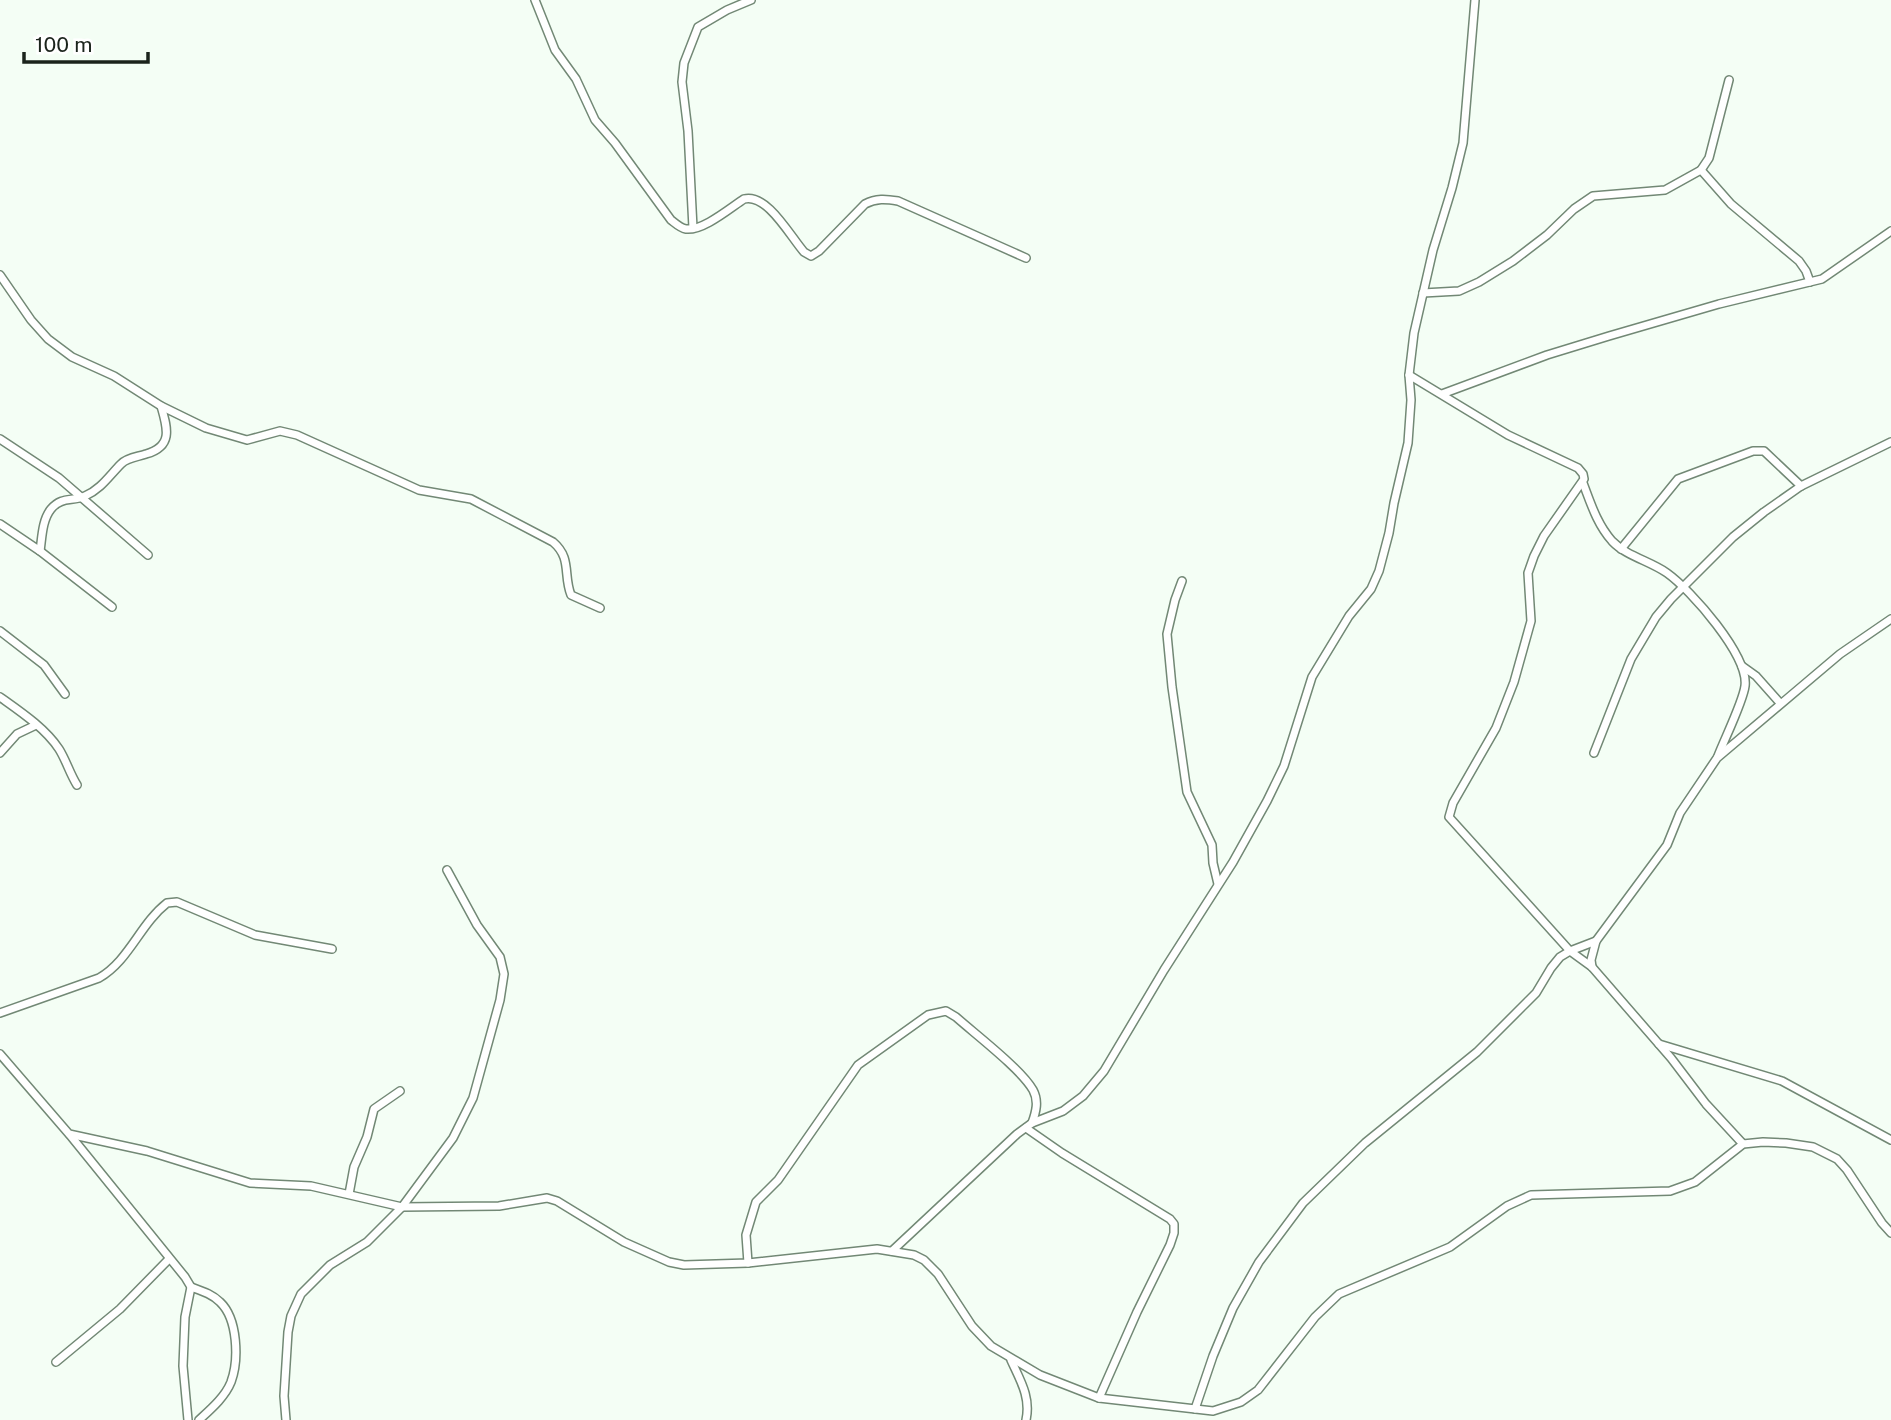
<svg xmlns="http://www.w3.org/2000/svg" width="1891" height="1420" viewBox="0 0 1891 1420" font-family="'Public Sans',sans-serif">
<style>
.lines{fill:none;stroke-linecap:round;stroke-linejoin:round}
.minor-casing{stroke:#728875;stroke-width:10}
.minor{stroke:#fff;stroke-width:7}
</style>
<rect width="100%" height="100%" fill="#f4fef5"/>
<g class="lines">
<g class="minor-casing">
<g id="minor">
<path d="M535 0 555 50 576 79 595 120 615 143 671 220C675 223 680 228 686 229 703 231 730 208 744 199 767 193 790 236 804 252L811 256 819 251 865 204C876 198 886 199 898 201L1026 258"/>
<path d="M1701 170 1731 204 1799 261 1806 271 1810 282"/>
<path d="M693 228 688 131 682 82 684 63 698 27 727 10 751 0"/>
<path d="M0 275 31 320 48 339 72 357 114 376 161 406 206 428 247 440 280 431 297 435 419 490 471 499 553 542C572 558 563 575 571 595L600 608"/>
<path d="M1423 293 1459 291 1479 282 1513 261 1547 235 1574 209 1593 196 1665 190 1701 170 1709 158 1729 80"/>
<path d="M1409 375 1508 435 1578 468 1583 474 1584 479 1544 536 1534 556 1528 573 1531 621 1514 682 1496 728 1453 803 1449 817 1570 951 1592 967 1671 1058 1706 1104 1743 1144"/>
<path d="M1442 394 1547 355 1609 336 1719 304 1822 279 1891 231"/>
<path d="M0 439 59 478 148 555"/>
<path d="M1583 483C1591 504 1597 524 1612 541 1626 556 1650 561 1667 573 1691 590 1749 656 1745 686 1743 702 1724 740 1718 756"/>
<path d="M0 524 40 551 112 607"/>
<path d="M1621 549 1678 479 1753 451H1764L1801 486"/>
<path d="M40 551C42 538 42 520 51 509 62 496 72 502 85 496 101 489 109 476 121 464 128 457 138 457 146 454 174 446 167 427 161 406"/>
<path d="M1182 581 1175 600 1167 634 1172 687 1187 792 1212 845 1213 863 1218 884"/>
<path d="M0 631 44 665 65 694"/>
<path d="M1742 666 1756 676 1780 703"/>
<path d="M0 697C21 712 45 728 59 749 66 760 70 774 77 785"/>
<path d="M0 753 17 734 36 725"/>
<path d="M1594 753 1631 659 1656 617 1671 599 1733 537 1764 512 1801 486 1891 442"/>
<path d="M1592 967 1591 960 1596 941 1667 845 1680 813 1717 758 1840 654 1891 619"/>
<path d="M0 1013 99 978C129 961 140 924 167 903L177 902 255 935 332 949"/>
<path d="M1659 1044 1782 1081 1891 1140"/>
<path d="M0 1054 69 1134 147 1151 250 1183 311 1186 402 1207 499 1206 547 1198 557 1201 624 1242 669 1262 684 1265 748 1263 877 1249 914 1255 924 1260 938 1274 972 1326 991 1346 1040 1375 1099 1398 1213 1411 1241 1402 1258 1390 1315 1317 1339 1294 1450 1247 1507 1206 1531 1195 1670 1191 1695 1182 1743 1144 1763 1142 1786 1143 1813 1147 1837 1159 1847 1170 1882 1223 1891 1233"/>
<path d="M1026 1128 1062 1153 1170 1219 1174 1224V1233L1170 1245 1137 1312 1099 1398"/>
<path d="M70 1135 185 1277 191 1287 185 1317 183 1366 188 1420"/>
<path d="M349 1194 354 1167 367 1137 374 1109 400 1091"/>
<path d="M892 1251 1017 1134 1032 1123 1063 1111 1083 1096 1104 1071 1164 970 1233 862 1267 801 1284 766 1312 677 1349 616 1371 589 1379 571 1389 533 1394 503 1408 443 1411 400 1409 375 1414 333 1433 250 1452 188 1463 143 1475 0"/>
<path d="M748 1263 746 1235 756 1202 778 1180 858 1065 928 1015 946 1011 956 1017C975 1034 1021 1069 1033 1090 1039 1101 1036 1112 1032 1123"/>
<path d="M191 1287C202 1291 212 1294 220 1302 238 1319 239 1360 231 1382 225 1397 211 1409 199 1420"/>
<path d="M1011 1360C1020 1380 1031 1397 1026 1420"/>
<path d="M56 1362 120 1309 169 1259"/>
<path d="M1195 1409 1213 1356 1233 1308 1259 1262 1303 1203 1365 1143 1477 1052 1536 993 1551 968 1560 957 1570 951 1596 941"/>
<path d="M286 1420 284 1396 288 1332 291 1316 301 1294 330 1265 367 1242 402 1207 453 1138 473 1098 500 1000 504 974 500 957 477 925 447 870"/>
</g>
</g>
<use href="#minor" class="minor"/>
</g>
<path d="M24 52v10h124v-10" fill="none" stroke="#1b241c" stroke-width="3.5"/>
<text x="35" y="52" font-size="21" fill="#1b241c" stroke="#ffffff" stroke-width="5" paint-order="stroke">100 m</text>
</svg>
